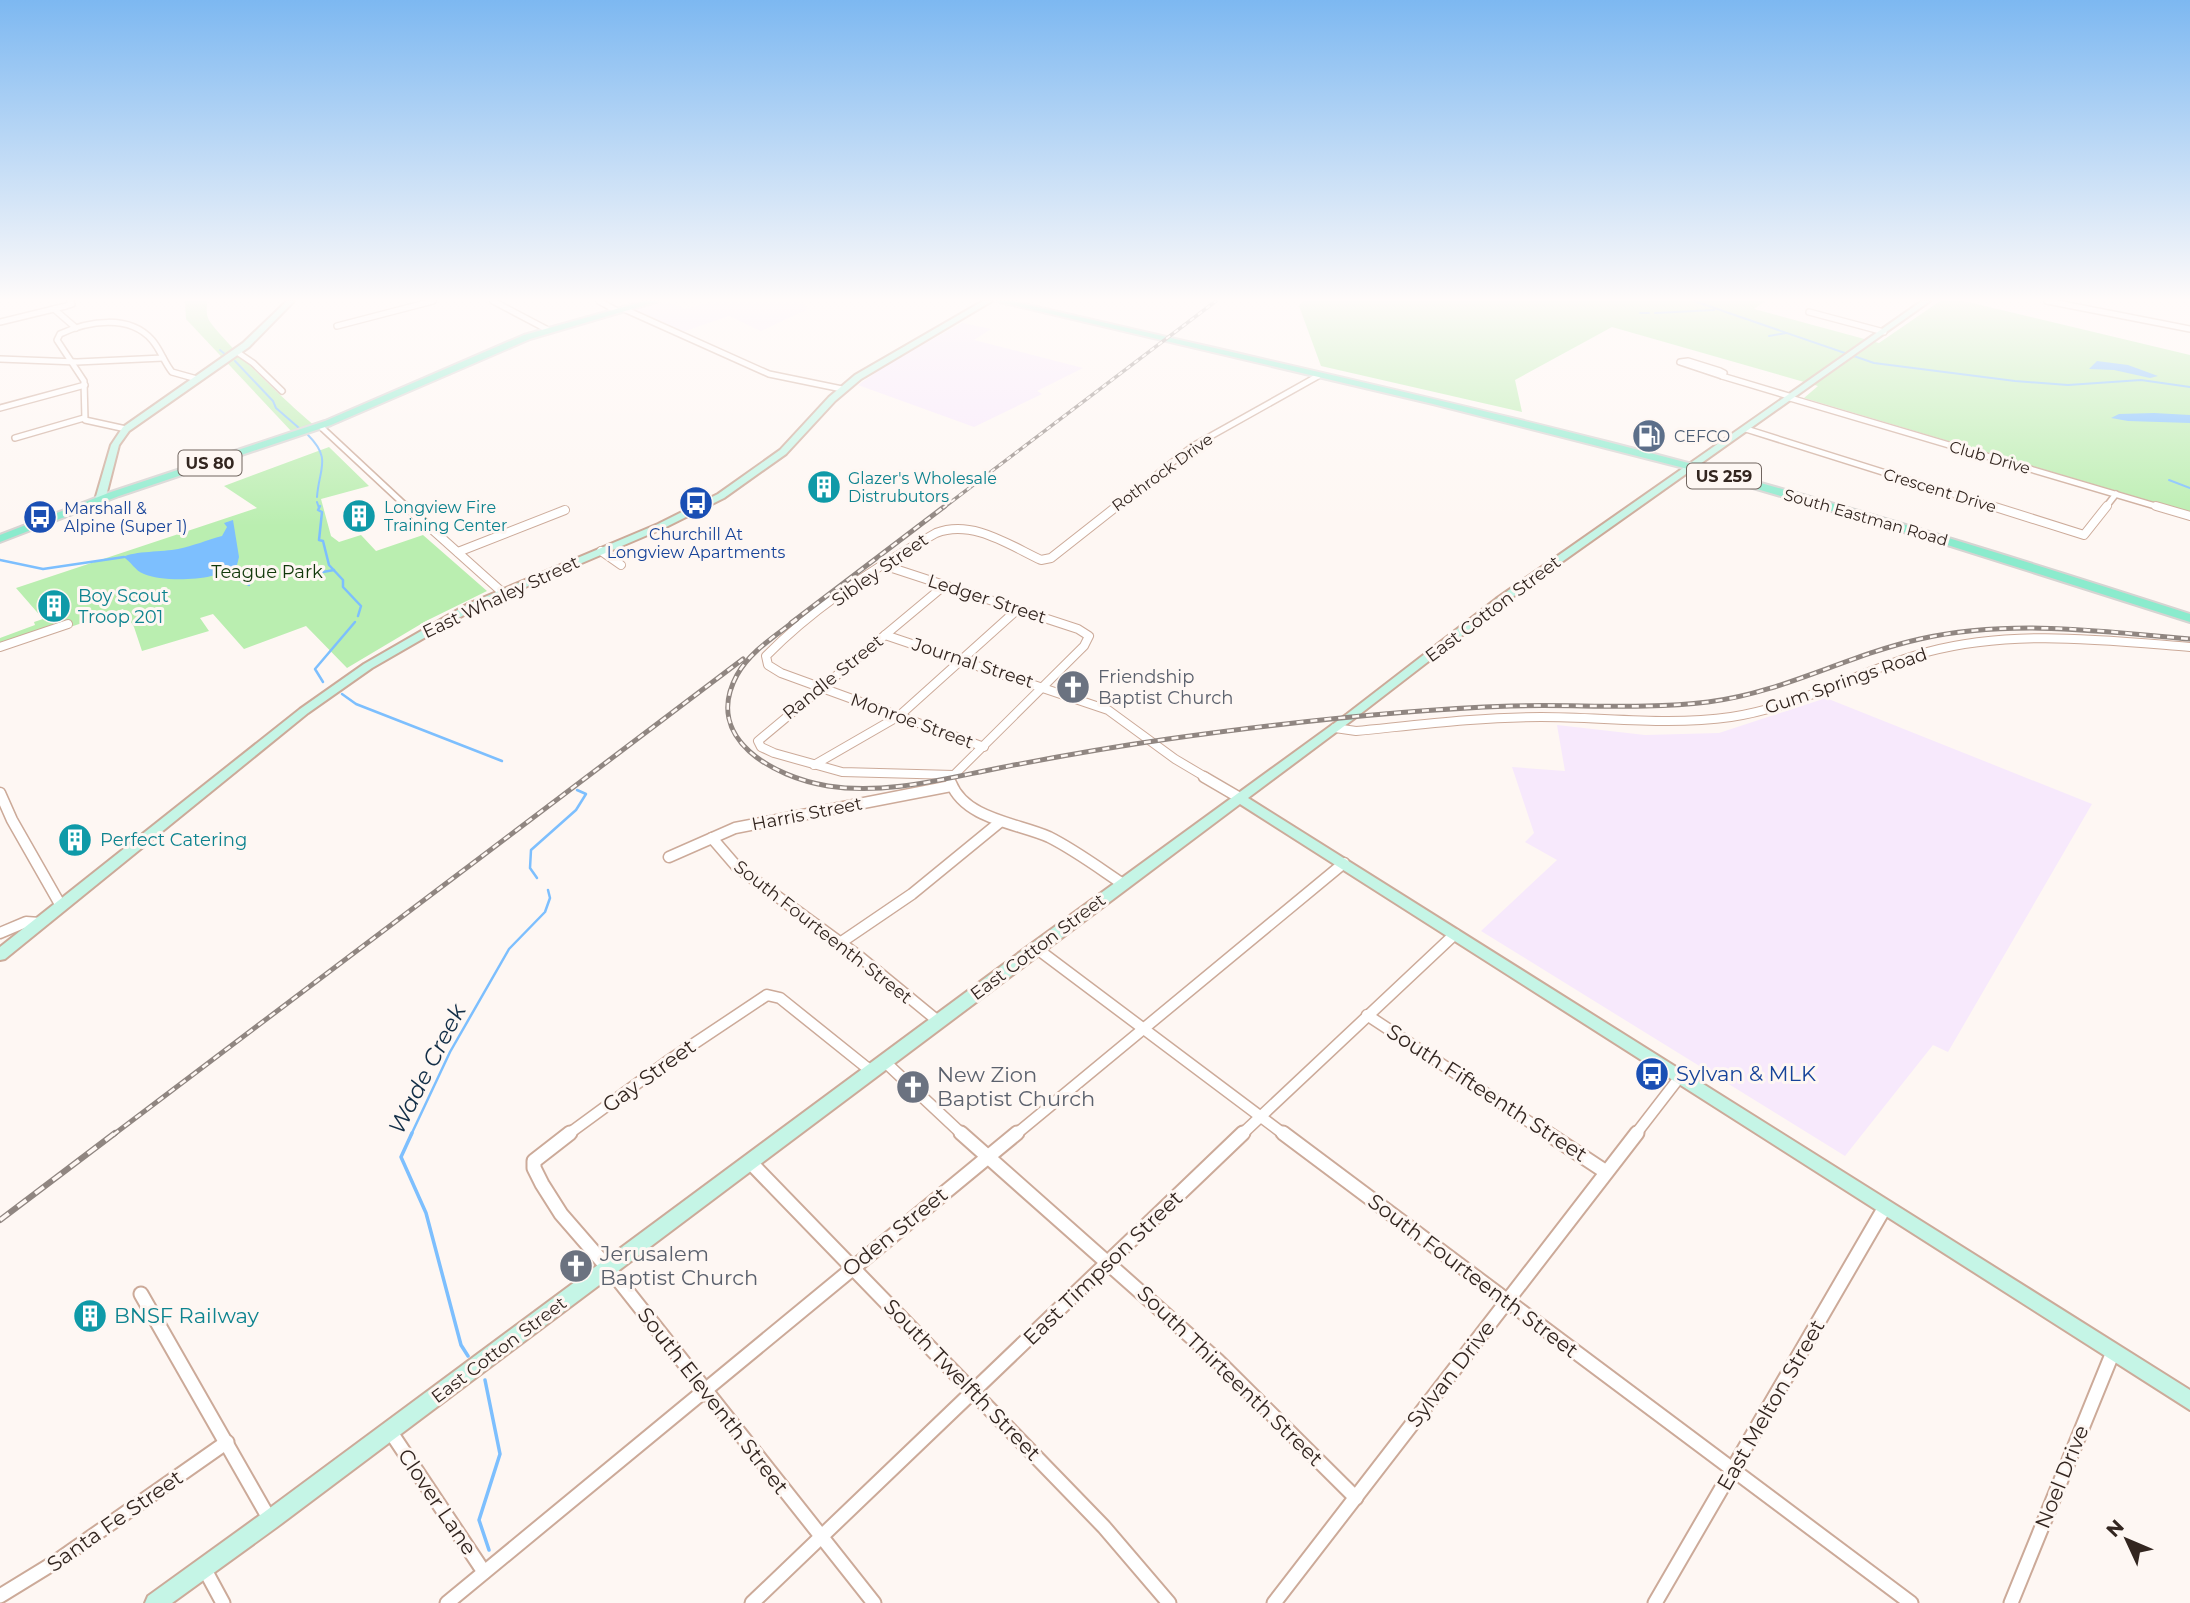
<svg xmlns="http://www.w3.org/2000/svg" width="2190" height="1603" viewBox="0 0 2190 1603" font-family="Montserrat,sans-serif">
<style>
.industrial{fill:#f7e9fc}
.green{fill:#baeeb0}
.water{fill:#7dbffe}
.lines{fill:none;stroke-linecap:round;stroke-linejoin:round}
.stream-far2{stroke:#7dbffe;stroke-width:2}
.stream-far1{stroke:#7dbffe;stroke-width:2.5}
.stream{stroke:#7dbffe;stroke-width:3.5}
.street-far3-casing{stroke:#ca9;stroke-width:8}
.street-far2-casing{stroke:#ca9;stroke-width:10}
.street-far1-casing{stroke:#ca9;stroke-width:13}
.street-casing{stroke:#ca9;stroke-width:17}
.secondary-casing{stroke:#ca9;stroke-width:4}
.primary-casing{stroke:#d6d4d2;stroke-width:4}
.street-far3{stroke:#fff;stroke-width:5}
.street-far2{stroke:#fff;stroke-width:8}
.street-far1{stroke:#fff;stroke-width:10}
.street{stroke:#fff;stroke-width:13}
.secondary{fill:#c5f5e6;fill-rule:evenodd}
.primary{fill:#8bebcd;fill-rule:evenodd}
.rail-far2-casing{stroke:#908681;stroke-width:3.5}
.rail-far1-casing{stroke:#908681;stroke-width:5}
.rail-casing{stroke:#908681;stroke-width:6}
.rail-far2{stroke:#fef7f3;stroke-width:2;stroke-dasharray:5;stroke-linecap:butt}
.rail-far1{stroke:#fef7f3;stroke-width:2.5;stroke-dasharray:7;stroke-linecap:butt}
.rail{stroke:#fef7f3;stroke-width:3.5;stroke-dasharray:11;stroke-linecap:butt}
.labels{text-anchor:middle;stroke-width:6;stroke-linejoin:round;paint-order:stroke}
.far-service-label{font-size:16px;fill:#4e5e75;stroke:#fef7f3;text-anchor:start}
.far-street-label{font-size:16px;fill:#332620;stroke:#fef7f3}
.shield{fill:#fef7f3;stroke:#70655f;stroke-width:2}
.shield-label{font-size:16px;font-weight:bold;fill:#332620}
.far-culture-label{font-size:16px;fill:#0d838f;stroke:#fef7f3;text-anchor:start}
.far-transit-label{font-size:16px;fill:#164399;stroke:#fef7f3;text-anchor:start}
.street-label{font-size:18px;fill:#332620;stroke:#fef7f3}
.park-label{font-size:18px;fill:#11380a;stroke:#fef7f3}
.culture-label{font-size:18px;fill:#0d838f;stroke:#fef7f3;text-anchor:start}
.worship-label{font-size:18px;fill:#5b616d;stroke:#fef7f3;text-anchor:start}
.near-transit-label{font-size:21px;fill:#164399;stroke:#fef7f3;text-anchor:start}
.near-worship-label{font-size:21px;fill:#5b616d;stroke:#fef7f3;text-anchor:start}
.near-street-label{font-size:21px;fill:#332620;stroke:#fef7f3}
.near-culture-label{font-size:21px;fill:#0d838f;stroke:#fef7f3;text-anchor:start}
.near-water-label{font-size:23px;font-style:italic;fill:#122e47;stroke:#fef7f3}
</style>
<rect width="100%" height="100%" fill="#fef7f3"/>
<g class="industrial">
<path d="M668 301 685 309 714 301H799L808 309 761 331 729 316 682 332 634 310Z"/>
<path d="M962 323 991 329 974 340 1083 368 1037 391 1042 394 974 427 858 385 888 364Z"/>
<path d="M1826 698 2092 804 1948 1052 1933 1045 1845 1156 1481 931 1557 860 1525 842 1534 833 1512 767 1565 771 1557 725 1645 735 1719 733Z"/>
</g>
<g class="green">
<path d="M185 301H207C207 306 206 313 208 318 211 330 299 414 313 424L292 432 186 319Z"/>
<path d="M1303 301H1765L1754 309 1879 343 1940 301H1964L2190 355V513L1804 398 1818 386 1612 327 1515 380 1522 412 1321 366 1299 306Z"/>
<path d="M329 447 369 486 321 499 331 536 339 542 361 535 376 551 423 535 487 591 426 621 347 668 306 626 244 649 213 614 200 618 209 631 142 651 134 627 123 609 0 651V638L35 625 34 622 43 619 16 588 257 508 224 486Z"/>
</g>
<g class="water">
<path d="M2097 361 2128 365 2158 376 2150 378 2114 370 2089 369Z"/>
<path d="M2154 413 2190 415V423L2128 421 2111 418 2119 414Z"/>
<path d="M233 520 239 557 237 565C219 581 165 583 144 574 135 571 131 561 123 557 134 551 163 552 178 549 193 546 207 540 222 536L227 527 224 523Z"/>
</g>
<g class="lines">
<g class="stream-far2">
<path d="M1694 301 1874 363 2015 381 2068 385 2141 380 2190 387"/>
<path d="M1640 313H1649"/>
<path d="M1655 313 1714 310"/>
<path d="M1769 336 1786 333"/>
<path d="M220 350 226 355"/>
<path d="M235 361 273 401 276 408 299 428"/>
<path d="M308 435C332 459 319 468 317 497"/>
<path d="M2169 480 2190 488"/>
<path d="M317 502 319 508"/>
</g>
<g class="stream-far1">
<path d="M320 506 318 510 322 512 319 540 323 541 329 565 343 580V587L361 606 358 616"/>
<path d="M0 560 43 569 124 557"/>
<path d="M229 574 249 585"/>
<path d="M306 575 334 570"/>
<path d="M323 682 315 669 355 622"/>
<path d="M342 694 356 704 502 761"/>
<path d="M537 878 530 868 531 850 576 810 586 794 577 790"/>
<path d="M411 1135 450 1052 509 949 545 912 550 898 548 890"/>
</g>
<g class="stream">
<path d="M412 1133 401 1157 426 1213 461 1345 468 1356"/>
<path d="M485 1380 500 1454 479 1520 489 1550"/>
</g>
<g class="street-far3-casing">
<g id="street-far3">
<path d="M493 301 548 330"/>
<path d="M599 301 617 311"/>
<path d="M2047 301 2190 329"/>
<path d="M54 309 76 328"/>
<path d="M624 309 769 374 842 389"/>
<path d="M1809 312 1884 332"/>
<path d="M0 322 66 306 72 304 70 301"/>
<path d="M337 326 433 301"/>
<path d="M237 352 253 363 282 391"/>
<path d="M0 359 77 362 163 358"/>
<path d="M1688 361 1720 371 1724 373 1722 376 1680 362Z"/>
<path d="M1722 376 1792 397"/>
<path d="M1790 398 2162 508"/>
<path d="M0 408 85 385"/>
<path d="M320 426 408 508"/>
<path d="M126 429 85 420 84 381 57 340 60 334C88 321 129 314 152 340 160 349 164 362 172 372L197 379"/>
<path d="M1746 429 1997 508"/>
<path d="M15 438 84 418"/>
<path d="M1115 508 1193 446 1318 376"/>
<path d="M2105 508 2116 494"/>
</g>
</g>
<g class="street-far2-casing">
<g id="street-far2">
<path d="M406 506 502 592"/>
<path d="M1992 506 2084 535 2107 506"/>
<path d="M2156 506 2190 516"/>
<path d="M601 551 621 565"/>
<path d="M458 552 565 510"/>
<path d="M883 565 1078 629 1089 636 1084 646 954 775"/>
<path d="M945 585 758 741 761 747 774 753 842 772 954 775"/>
<path d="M885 635 1108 710 1175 759 1207 778"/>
<path d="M0 647 68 624"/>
<path d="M1335 728 1356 731C1417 725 1479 717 1541 717 1604 717 1668 726 1731 717 1800 707 1860 670 1927 652 2013 629 2103 640 2190 647"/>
<path d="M984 747 781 673 768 665 766 656C814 607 877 566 936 533 972 519 1009 545 1041 560L1051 558 1117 506"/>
<path d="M814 765 899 716 1018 609"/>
</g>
</g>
<g class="street-far1-casing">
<g id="street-far1">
<path d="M1204 777 1240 798"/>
<path d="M951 783C965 819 1017 823 1049 837 1075 850 1099 868 1123 884"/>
<path d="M0 793 12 820 61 906"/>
<path d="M712 838 737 867 860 957 938 1021"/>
<path d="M669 857 735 828 951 786"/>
<path d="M0 933 26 922 40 923"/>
<path d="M840 943 912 894 1000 822"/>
<path d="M1036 948 1285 1135"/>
<path d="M1367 1015 1549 1135"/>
<path d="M884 1061 963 1135"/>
<path d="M567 1135 668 1061 767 995 780 998 871 1071"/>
<path d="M1015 1135 1344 863"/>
<path d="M1241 1135 1455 934"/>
<path d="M1635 1135 1679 1078"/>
</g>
</g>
<g class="street-casing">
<g id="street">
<path d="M570 1133 534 1161V1168L542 1184 561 1214 620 1282 874 1603"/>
<path d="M961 1133 1217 1360 1356 1498"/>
<path d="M1283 1133 1911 1603"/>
<path d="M1547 1133 1606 1172"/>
<path d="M750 1162 1104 1527 1169 1603"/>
<path d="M141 1294 270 1520"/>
<path d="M390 1431 484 1572"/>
<path d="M204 1568 223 1603"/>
<path d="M0 1596 57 1561 227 1442"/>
<path d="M447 1603 1017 1133"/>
<path d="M752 1603 1243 1133"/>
<path d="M1274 1603 1637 1133"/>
<path d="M1655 1603 1885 1207"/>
<path d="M2011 1603 2113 1352"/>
</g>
</g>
<g class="secondary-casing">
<g id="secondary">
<path d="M287 301H294L249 347 129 431 119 445 105 500 103 502H97L95 500 111 445 123 427 243 343Z"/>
<path d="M983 301H992L861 379 835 401 786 454 724 498 664 528 476 608 372 668 308 713 5 959 0 960V947L300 709 364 664 468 604 658 524 718 494 780 450 829 397 855 375Z"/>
<path d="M1922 301H1930L1504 603 1355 718 1248 798 2190 1390V1410L1240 804 277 1527 172 1603H145L148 1596 263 1513 1031 944 1347 714 1496 599Z"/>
</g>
</g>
<g class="primary-casing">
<g id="primary">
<path d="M645 301H659L530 339 331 425 119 496 0 542V535L111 492 325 421 524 335Z"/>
<path d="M996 301H1012C1211 348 1410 391 1608 442 1804 492 1998 552 2190 614V622L1938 542 1688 469 1433 404Z"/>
</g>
</g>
<use href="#street-far3" class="street-far3"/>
<use href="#street-far2" class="street-far2"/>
<use href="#street-far1" class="street-far1"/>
<use href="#street" class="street"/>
<use href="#secondary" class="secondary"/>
<use href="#primary" class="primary"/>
<g class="rail-far2-casing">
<path id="rail-far2" d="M943 508 1216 301"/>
</g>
<g class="rail-far1-casing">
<g id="rail-far1">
<path d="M797 619C777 635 750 651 737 675 702 739 774 777 828 786 885 795 943 779 999 768 1055 757 1112 747 1168 739 1282 723 1397 710 1511 706 1577 704 1643 710 1708 702 1782 693 1848 655 1920 639 2009 619 2101 631 2190 639"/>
<path d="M791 623 945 506"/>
<path d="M113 1135 743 659"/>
</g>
</g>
<g class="rail-casing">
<path id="rail" d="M0 1220 115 1133"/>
</g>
<use href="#rail-far2" class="rail-far2"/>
<use href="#rail-far1" class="rail-far1"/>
<use href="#rail" class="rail"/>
</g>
<linearGradient id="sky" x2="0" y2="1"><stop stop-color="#7db8f1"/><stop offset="0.57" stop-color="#fffbfa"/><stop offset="1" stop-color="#fffbfa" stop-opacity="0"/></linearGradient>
<rect width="2190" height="526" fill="url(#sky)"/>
<defs>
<g id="fuel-disc" transform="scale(1.75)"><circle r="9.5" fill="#5c6f8a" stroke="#fef7f3"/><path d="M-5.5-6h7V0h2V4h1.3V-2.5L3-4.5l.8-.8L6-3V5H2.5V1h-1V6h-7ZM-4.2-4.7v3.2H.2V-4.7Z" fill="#fff"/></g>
<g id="building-disc" transform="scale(1.75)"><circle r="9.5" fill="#0f9aa8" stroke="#fef7f3"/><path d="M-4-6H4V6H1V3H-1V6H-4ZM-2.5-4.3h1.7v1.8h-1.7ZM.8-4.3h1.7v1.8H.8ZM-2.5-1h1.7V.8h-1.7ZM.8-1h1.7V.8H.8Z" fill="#fff"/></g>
<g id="bus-disc" transform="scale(1.75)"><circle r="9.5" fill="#1a4fb4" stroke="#fef7f3"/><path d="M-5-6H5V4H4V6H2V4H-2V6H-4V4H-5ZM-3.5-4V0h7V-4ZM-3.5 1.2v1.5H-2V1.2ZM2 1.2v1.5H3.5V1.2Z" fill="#fff"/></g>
<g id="church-disc" transform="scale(1.75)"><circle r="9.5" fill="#6b7280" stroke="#fef7f3"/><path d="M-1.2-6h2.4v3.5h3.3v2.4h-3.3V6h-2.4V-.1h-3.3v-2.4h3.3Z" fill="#fff"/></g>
</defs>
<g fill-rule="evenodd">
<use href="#fuel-disc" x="1649" y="436"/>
<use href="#building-disc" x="824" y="487"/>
<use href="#bus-disc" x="696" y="503"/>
<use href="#building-disc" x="359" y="516"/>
<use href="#bus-disc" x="40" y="517"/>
<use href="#building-disc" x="54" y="606"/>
<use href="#church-disc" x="1073" y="687"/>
<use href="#building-disc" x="75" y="840"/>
<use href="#bus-disc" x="1652" y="1074"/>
<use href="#church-disc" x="913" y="1087"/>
<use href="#church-disc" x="576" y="1266"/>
<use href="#building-disc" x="90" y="1316"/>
</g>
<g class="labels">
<g class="far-service-label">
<text x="1674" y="442">CEFCO</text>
</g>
<g class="far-street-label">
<text transform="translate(1990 457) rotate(16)" y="6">Club Drive</text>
<text transform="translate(1162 472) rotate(-36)" y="6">Rothrock Drive</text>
<text transform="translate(1940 490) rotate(17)" y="6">Crescent Drive</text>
<text transform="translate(1866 517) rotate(16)" y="6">South Eastman Road</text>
</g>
<g class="shield">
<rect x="178.5" y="450.5" width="63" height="25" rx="5"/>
<rect x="1687" y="463.5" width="74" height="25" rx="5"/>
</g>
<g class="shield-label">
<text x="210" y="469">US 80</text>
<text x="1724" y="482">US 259</text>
</g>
<g class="far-culture-label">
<text x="848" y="484">Glazer's Wholesale<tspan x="848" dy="18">Distrubutors</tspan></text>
<text x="384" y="513">Longview Fire<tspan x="384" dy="18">Training Center</tspan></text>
</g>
<g class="far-transit-label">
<text x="64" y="514">Marshall &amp;<tspan x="64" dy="18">Alpine (Super 1)</tspan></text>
<text x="696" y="540" text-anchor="middle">Churchill At<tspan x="696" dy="18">Longview Apartments</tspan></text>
</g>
<g class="street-label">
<text transform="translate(880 570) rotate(-35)" y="6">Sibley Street</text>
<text transform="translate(501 597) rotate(-25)" y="6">East Whaley Street</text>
<text transform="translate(987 599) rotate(18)" y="6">Ledger Street</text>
<text transform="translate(1493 609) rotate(-37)" y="6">East Cotton Street</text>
<text transform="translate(973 663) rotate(18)" y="6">Journal Street</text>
<text transform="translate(833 677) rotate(-39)" y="6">Randle Street</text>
<text transform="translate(1846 681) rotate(-19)" y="6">Gum Springs Road</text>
<text transform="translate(912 721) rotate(20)" y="6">Monroe Street</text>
<text transform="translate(807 814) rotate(-11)" y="6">Harris Street</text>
<text transform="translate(823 932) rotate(38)" y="6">South Fourteenth Street</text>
<text transform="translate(1038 947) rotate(-37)" y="6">East Cotton Street</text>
<text transform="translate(499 1350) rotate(-37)" y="6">East Cotton Street</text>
</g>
<g class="park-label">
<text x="267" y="578">Teague Park</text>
</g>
<g class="culture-label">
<text x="78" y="602">Boy Scout<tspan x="78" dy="21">Troop 201</tspan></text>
<text x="100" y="846">Perfect Catering</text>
</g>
<g class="worship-label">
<text x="1098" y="683">Friendship<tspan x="1098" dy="21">Baptist Church</tspan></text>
</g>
<g class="near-transit-label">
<text x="1676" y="1081">Sylvan &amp; MLK</text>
</g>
<g class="near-worship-label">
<text x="937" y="1082">New Zion<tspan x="937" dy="24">Baptist Church</tspan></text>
<text x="600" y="1261">Jerusalem<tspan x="600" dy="24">Baptist Church</tspan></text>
</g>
<g class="near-street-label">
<text transform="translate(649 1076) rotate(-36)" y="7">Gay Street</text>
<text transform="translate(1487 1093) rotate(33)" y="7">South Fifteenth Street</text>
<text transform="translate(895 1232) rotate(-39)" y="7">Oden Street</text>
<text transform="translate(1103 1268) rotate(-44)" y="7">East Timpson Street</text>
<text transform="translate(1473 1276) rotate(37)" y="7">South Fourteenth Street</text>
<text transform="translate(1451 1374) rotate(-52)" y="7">Sylvan Drive</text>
<text transform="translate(1230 1376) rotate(44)" y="7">South Thirteenth Street</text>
<text transform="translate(962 1380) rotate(46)" y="7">South Twelfth Street</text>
<text transform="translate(713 1401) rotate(52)" y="7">South Eleventh Street</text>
<text transform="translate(1771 1405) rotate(-60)" y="7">East Melton Street</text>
<text transform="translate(2062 1477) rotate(-68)" y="7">Noel Drive</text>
<text transform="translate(437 1502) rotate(56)" y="7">Clover Lane</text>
<text transform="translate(115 1521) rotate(-35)" y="7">Santa Fe Street</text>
</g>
<g class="near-culture-label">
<text x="114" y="1323">BNSF Railway</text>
</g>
<g class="near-water-label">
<text transform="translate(427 1069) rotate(-63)" y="8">Wade Creek</text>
</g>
</g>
<g transform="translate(2127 1540) rotate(314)" stroke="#fef7f3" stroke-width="5" paint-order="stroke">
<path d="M0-5L12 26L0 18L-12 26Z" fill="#332620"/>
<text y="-10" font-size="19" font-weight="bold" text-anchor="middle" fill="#332620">N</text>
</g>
</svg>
